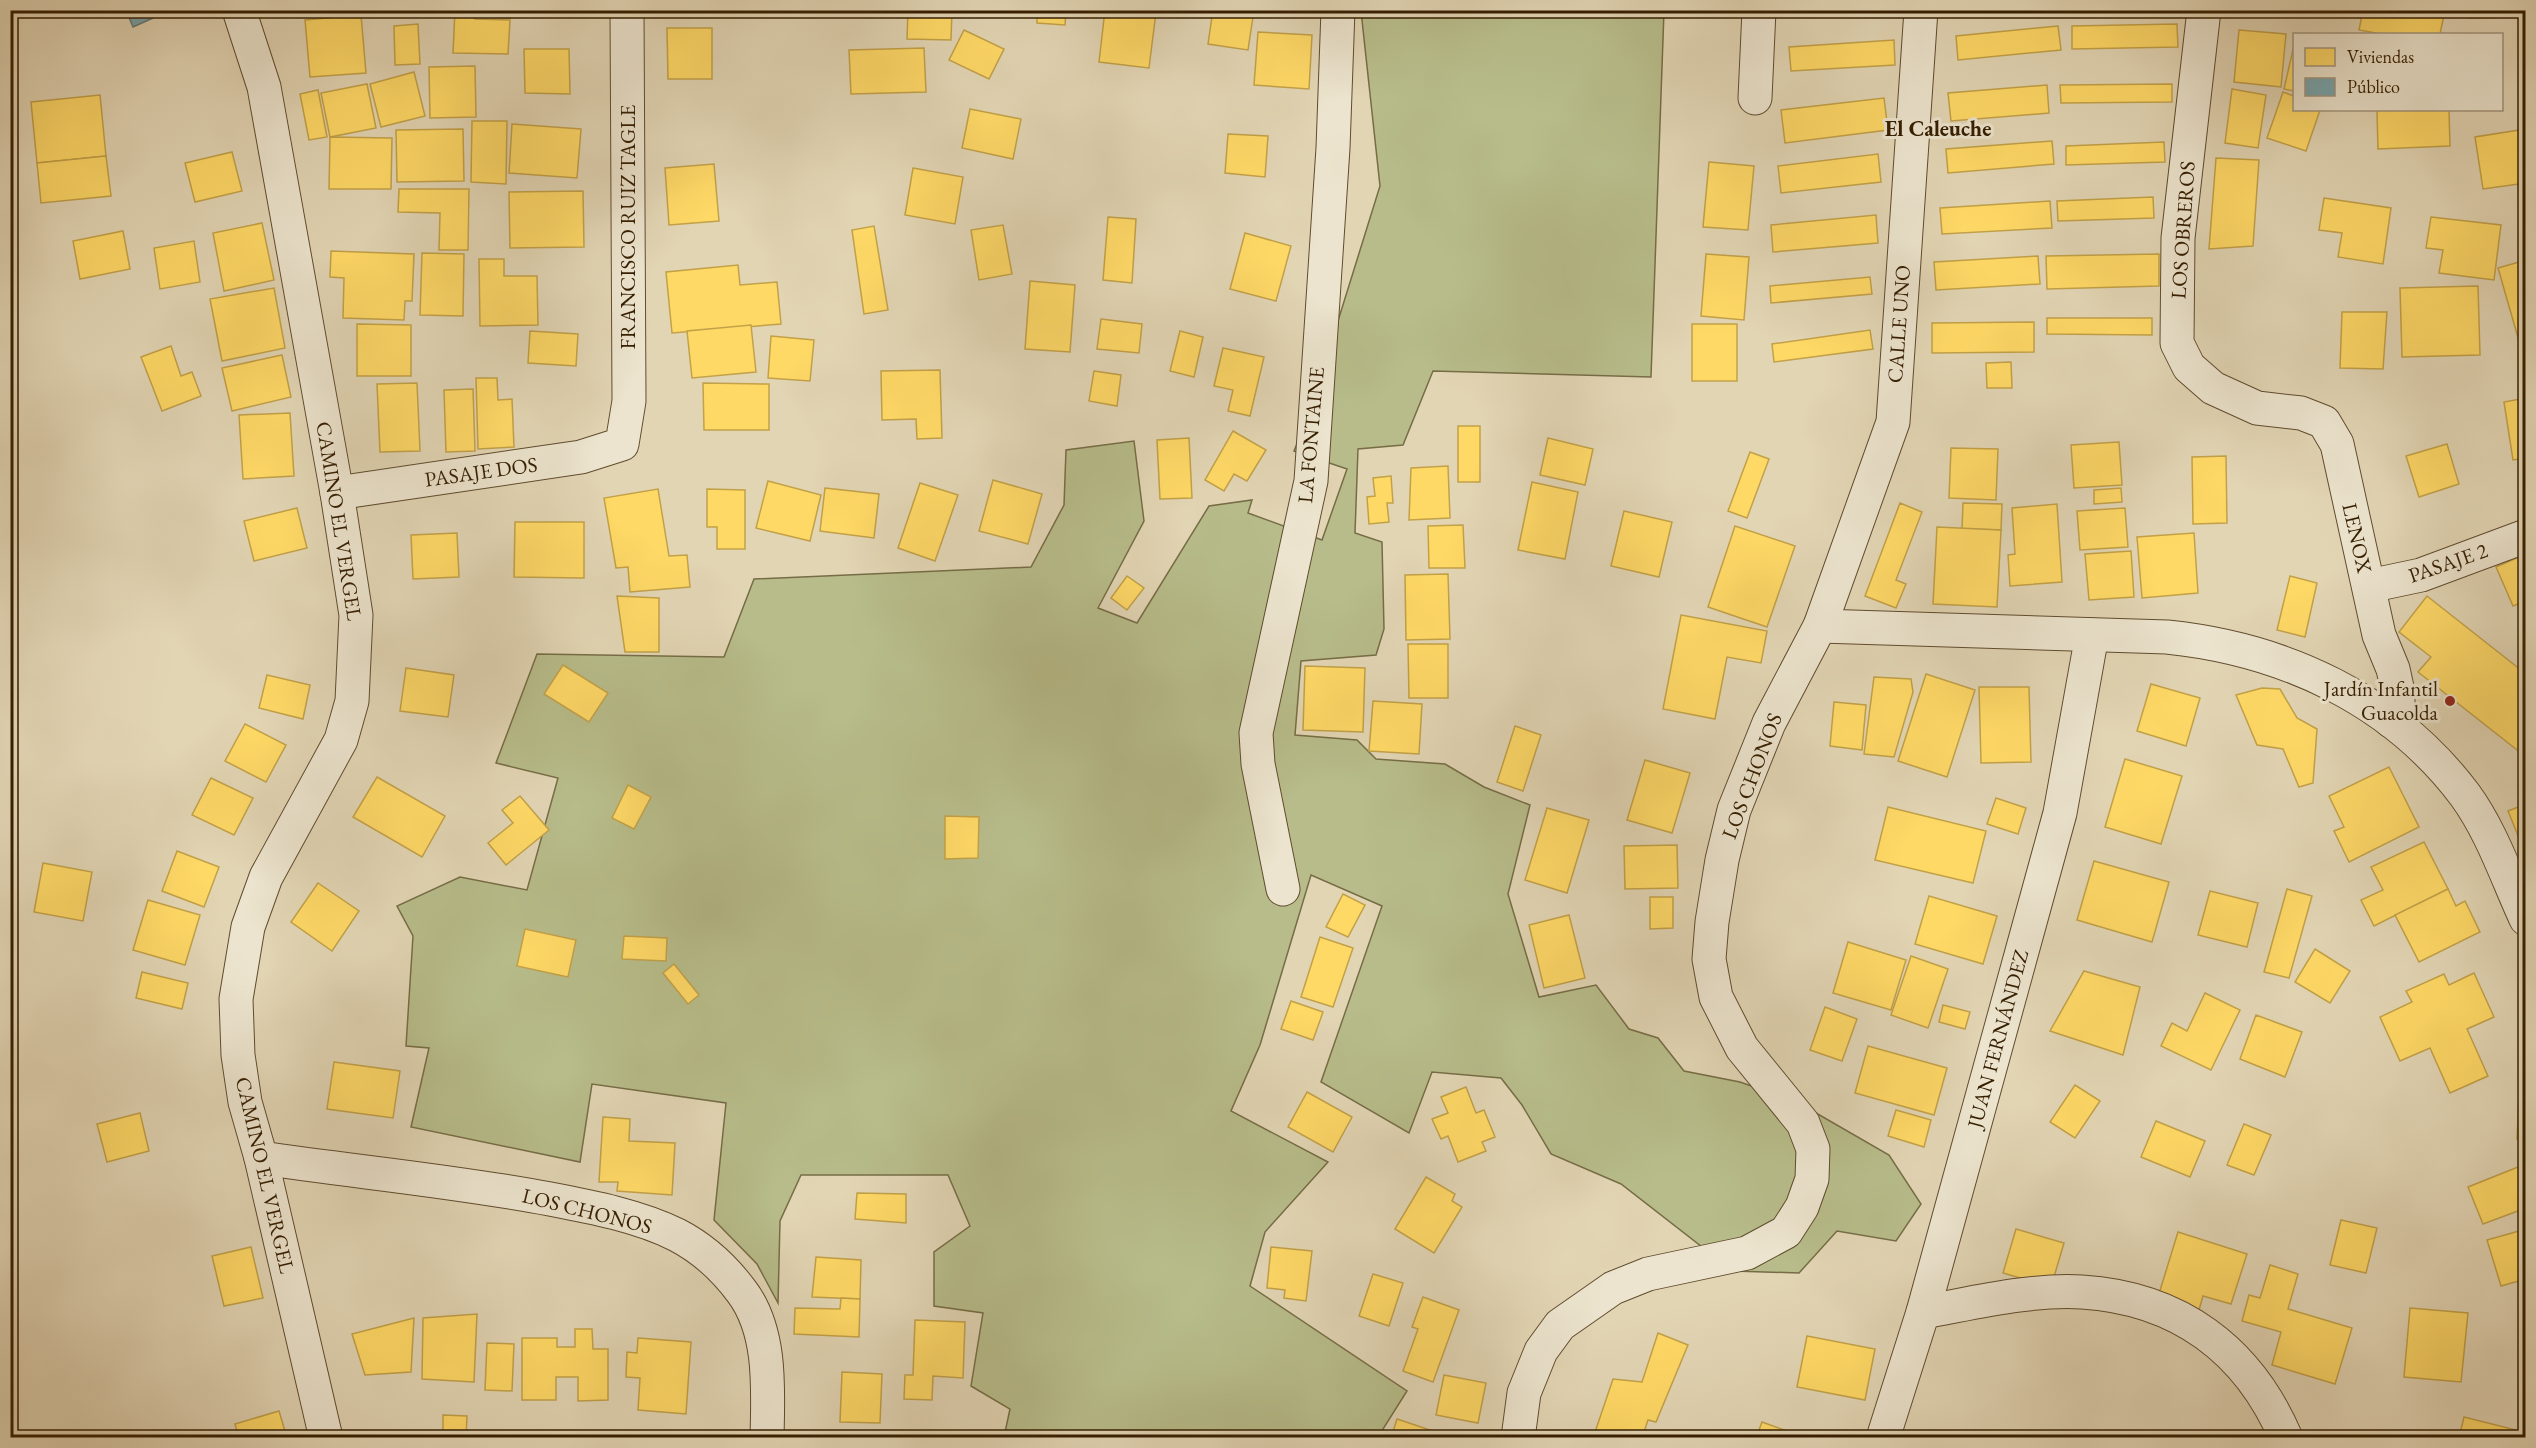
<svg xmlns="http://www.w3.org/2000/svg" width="2536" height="1448" viewBox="0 0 2536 1448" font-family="'EB Garamond',serif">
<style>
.green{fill:#b7bc8a;stroke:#766d46;stroke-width:1.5}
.homes{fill:#ffd966;stroke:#c2a148;stroke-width:1.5}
.public{fill:#76a5af;stroke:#627c7b;stroke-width:1.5}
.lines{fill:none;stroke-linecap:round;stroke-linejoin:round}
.minor-casing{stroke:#604c2e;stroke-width:35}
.minor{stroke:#ece4ce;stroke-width:33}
.poi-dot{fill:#8f2418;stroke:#ece4ce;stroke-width:2}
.labels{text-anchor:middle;stroke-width:6;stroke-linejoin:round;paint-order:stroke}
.street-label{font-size:21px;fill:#351e01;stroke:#ece4ce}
.poi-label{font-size:21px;fill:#351e01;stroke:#ece4ce;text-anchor:end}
.neighbourhood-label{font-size:22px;font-weight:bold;fill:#351e01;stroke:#ece4ce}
</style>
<rect width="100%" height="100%" fill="#e2d5b4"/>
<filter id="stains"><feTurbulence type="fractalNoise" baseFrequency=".00333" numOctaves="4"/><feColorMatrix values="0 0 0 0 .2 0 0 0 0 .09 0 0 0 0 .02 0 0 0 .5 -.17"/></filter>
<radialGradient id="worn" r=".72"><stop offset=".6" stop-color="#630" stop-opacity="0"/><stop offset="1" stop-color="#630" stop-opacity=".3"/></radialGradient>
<path class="green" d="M1361 11H1664L1651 377 1433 371 1403 445 1358 449 1355 533 1382 542 1384 629 1376 655 1301 661 1295 735 1357 740 1376 759 1445 764 1484 787 1530 805 1508 894 1539 997 1596 985 1629 1029 1658 1038 1684 1071 1740 1082 1797 1102 1889 1155 1921 1204 1896 1241 1837 1231 1799 1273 1733 1271 1621 1184 1551 1154 1522 1105 1501 1078 1432 1072 1409 1133 1321 1082 1382 906 1311 875 1260 1045 1231 1111 1328 1162 1265 1232 1250 1286 1407 1391 1378 1437H1004L1010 1409 971 1386 983 1313 934 1306V1252L970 1226 948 1175H801L780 1221 778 1303 757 1264 714 1220 726 1103 592 1084 580 1162 411 1127 429 1048 406 1046 413 936 397 906 460 877 527 890 558 778 496 763 537 654 724 657 754 579 1031 567 1064 505 1066 450 1134 441 1144 521 1098 608 1137 623 1209 506 1252 500 1248 513 1322 540 1347 469 1294 451 1309 414 1380 186Z"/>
<g class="homes">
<path d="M391 10H417V16L391 15Z"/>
<path d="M455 10H475V19L510 20 508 54 453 53Z"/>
<path d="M481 10H511V18L481 17Z"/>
<path d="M908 10H952L951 40 907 39Z"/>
<path d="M1037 10H1066L1065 25 1037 23Z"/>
<path d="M1105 10 1156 12 1149 68 1099 62Z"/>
<path d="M1213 10H1254L1248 50 1208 44Z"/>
<path d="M1795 10H1872L1795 14Z"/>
<path d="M2241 10H2289V17Z"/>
<path d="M2363 10H2445L2440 34H2381L2359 30Z"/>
<path d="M2467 10H2526V17L2467 18Z"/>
<path d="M361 15 366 73 310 77 305 20Z"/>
<path d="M418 24 420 64 395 65 394 26Z"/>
<path d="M2177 24 2178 47 2072 49V26Z"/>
<path d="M2058 26 2061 50 1958 60 1956 36Z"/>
<path d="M667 28H712V79H668Z"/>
<path d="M964 30 1004 49 989 79 949 60Z"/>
<path d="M2239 30 2286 34 2281 87 2234 82Z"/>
<path d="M1258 32 1312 35 1309 89 1254 85Z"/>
<path d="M1894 40 1895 65 1791 71 1789 47Z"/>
<path d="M2294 45V91L2284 89Z"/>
<path d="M924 48 926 92 851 94 849 50Z"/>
<path d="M524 49H569L570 94 525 93Z"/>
<path d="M475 66 476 117 430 118 429 67Z"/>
<path d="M414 72 425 116 381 127 370 84Z"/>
<path d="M367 84 376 128 330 137 321 93Z"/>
<path d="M2172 84V102L2061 103 2060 85Z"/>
<path d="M2047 85 2049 113 1951 121 1948 93Z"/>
<path d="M2232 89 2266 95 2258 148 2225 143Z"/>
<path d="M318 90 327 137 309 140 300 94Z"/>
<path d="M2283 92 2294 96V110H2320L2306 151 2267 138Z"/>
<path d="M100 95 106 156 37 163 31 102Z"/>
<path d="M1884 98 1888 130 1785 143 1781 110Z"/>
<path d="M970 109 1021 119 1013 159 962 148Z"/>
<path d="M2377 110H2449L2450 146 2378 149Z"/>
<path d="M472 121H507L506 184 471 182Z"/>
<path d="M512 124 581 129 577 178 509 173Z"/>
<path d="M463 129 464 181 397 182 396 130Z"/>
<path d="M2526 129V183L2483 189 2475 137Z"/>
<path d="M1228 134 1268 136 1265 177 1225 173Z"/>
<path d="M330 137 392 138 391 189H329Z"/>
<path d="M2052 141 2054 164 1948 173 1946 149Z"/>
<path d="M2164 142 2165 162 2066 165V146Z"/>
<path d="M232 152 242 191 195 202 185 163Z"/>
<path d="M1878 154 1881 182 1781 193 1778 166Z"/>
<path d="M106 156 111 196 41 203 37 163Z"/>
<path d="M2216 158 2259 160 2253 246 2209 249Z"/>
<path d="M1709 162 1754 166 1748 230 1703 227Z"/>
<path d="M714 164 719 221 669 225 665 168Z"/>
<path d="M913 168 963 177 955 224 905 215Z"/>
<path d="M399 189H469L468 250H439L440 213 398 212Z"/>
<path d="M583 191 584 247 510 248 509 192Z"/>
<path d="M2153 197 2154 218 2058 221 2057 201Z"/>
<path d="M2324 198 2391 208 2383 264 2338 257 2342 233 2319 230Z"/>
<path d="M2050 201 2052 228 1942 234 1940 208Z"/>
<path d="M1876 215 1878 243 1773 252 1771 225Z"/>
<path d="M1108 217 1136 219 1132 283 1103 280Z"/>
<path d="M2431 217 2501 225 2494 280 2439 273 2443 250 2426 248Z"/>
<path d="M262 223 274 280 224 291 213 233Z"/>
<path d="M1003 225 1012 274 979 280 971 230Z"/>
<path d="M874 226 888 310 864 314 852 230Z"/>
<path d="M123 231 130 269 80 279 73 241Z"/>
<path d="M1245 233 1291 246 1276 301 1230 289Z"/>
<path d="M194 241 200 282 160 289 154 248Z"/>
<path d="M331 251 414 254 412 301H405L404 320 343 318 344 278 330 277Z"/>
<path d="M422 253 464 254 463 316 420 315Z"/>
<path d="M1706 254 1749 257 1744 320 1701 316Z"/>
<path d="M2159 254V286L2047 289 2046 256Z"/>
<path d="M2038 256 2040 284 1936 290 1934 262Z"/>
<path d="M479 259H504V276H537L538 325 480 326Z"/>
<path d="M2526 260V339L2519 341 2498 268Z"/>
<path d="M738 265 740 285 777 282 781 324 672 333 666 272Z"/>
<path d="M1870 277 1872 294 1771 303 1770 286Z"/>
<path d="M1030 281 1075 285 1070 352 1025 349Z"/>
<path d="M2478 286 2480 355 2402 357 2400 288Z"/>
<path d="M274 288 285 348 222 361 210 299Z"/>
<path d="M2342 312H2387L2383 369 2340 368Z"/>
<path d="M2047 318H2152V335L2047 334Z"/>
<path d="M1101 319 1142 324 1139 353 1097 349Z"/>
<path d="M2034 322V352L1932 353V323Z"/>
<path d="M357 324 411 325V376H357Z"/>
<rect x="1692" y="324" width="45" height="57"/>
<path d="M751 325 756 372 692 378 687 331Z"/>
<path d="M1870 330 1873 349 1774 362 1772 344Z"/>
<path d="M530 331 578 334 576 366 528 363Z"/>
<path d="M1180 331 1203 337 1194 377 1170 371Z"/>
<path d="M771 336 814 340 810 381 768 378Z"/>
<path d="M171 346 181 376 192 372 201 396 162 411 141 357Z"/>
<path d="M1223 348 1264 357 1250 416 1228 411 1233 390 1214 386Z"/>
<path d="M282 355 291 397 232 411 222 368Z"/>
<path d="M2011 362 2012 388H1987L1986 363Z"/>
<path d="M940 370 942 438 917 439 916 419 882 420 881 371Z"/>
<path d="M1094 371 1121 375 1117 406 1089 401Z"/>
<path d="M476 378H497L498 400 512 399 514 447 478 449Z"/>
<path d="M417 383 420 451 380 452 377 384Z"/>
<path d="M703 383 769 384V430H704Z"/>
<path d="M473 389 475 451 446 452 444 390Z"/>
<path d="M2526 398V458L2513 460 2504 402Z"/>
<path d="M290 413 294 476 243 479 239 415Z"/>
<rect x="1458" y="426" width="22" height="56"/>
<path d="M1233 431 1266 450 1247 481 1234 474 1224 491 1205 480Z"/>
<path d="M1189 438 1192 498 1160 499 1157 440Z"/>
<path d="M1548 438 1593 449 1585 485 1540 475Z"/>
<path d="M2119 442 2122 485 2074 488 2071 445Z"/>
<path d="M2447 444 2459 484 2419 497 2406 456Z"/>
<path d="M1951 448 1998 449 1996 500 1949 498Z"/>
<path d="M1750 452 1769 459 1747 518 1728 511Z"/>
<path d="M2226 456 2227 523 2193 524 2192 457Z"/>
<path d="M1448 466 1450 518 1409 520 1411 468Z"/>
<path d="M1391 476 1393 503H1387L1389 522 1369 524 1367 497 1375 496 1373 478Z"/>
<path d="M993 480 1042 494 1028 544 979 531Z"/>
<path d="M768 481 821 495 810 541 756 528Z"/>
<path d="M1532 482 1578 492 1565 559 1518 550Z"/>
<path d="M920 483 958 495 935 561 898 548Z"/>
<path d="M825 488 879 494 874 538 820 531Z"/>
<path d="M2121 488 2122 502 2094 504V490Z"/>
<path d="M658 489 669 556 687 555 690 587 630 592 628 567 616 568 604 498Z"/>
<path d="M707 489 745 490V549H717V527H707Z"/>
<path d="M1900 503 1922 512 1896 580 1906 584 1896 608 1865 596Z"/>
<path d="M1963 503 2002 504 2001 530 1962 529Z"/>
<path d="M2057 504 2062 582 2010 586 2008 555 2015 554 2012 508Z"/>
<path d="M297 508 307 548 254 561 244 521Z"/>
<path d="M2125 508 2128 547 2080 550 2077 511Z"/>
<path d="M1624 511 1672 522 1659 577 1611 566Z"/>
<path d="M515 522H584V578L514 577Z"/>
<path d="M1463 525 1465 568H1429L1428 526Z"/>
<path d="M1735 526 1795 546 1767 627 1708 607Z"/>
<path d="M1937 527 2001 530 1997 607 1933 604Z"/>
<path d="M457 533 459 577 413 579 411 535Z"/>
<path d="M2194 533 2198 593 2142 598 2137 537Z"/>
<path d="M2131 551 2134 597 2089 600 2085 554Z"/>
<path d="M2526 554V601L2513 606 2496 567Z"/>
<path d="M1448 574 1450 639 1406 640 1405 575Z"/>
<path d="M1127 576 1144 588 1127 610 1111 598Z"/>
<path d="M2290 576 2317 583 2305 637 2277 630Z"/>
<path d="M617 596 659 598V652H625Z"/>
<path d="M2427 596 2526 674V757L2418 672 2431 657 2399 632Z"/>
<path d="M1681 615 1767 631 1761 663 1727 657 1715 719 1663 709Z"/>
<path d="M1408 644H1448V698H1409Z"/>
<path d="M563 665 608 693 589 722 544 694Z"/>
<path d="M1305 666 1365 668 1363 732 1303 730Z"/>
<path d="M406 668 454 675 448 717 400 711Z"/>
<path d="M1926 674 1975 690 1947 777 1898 761Z"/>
<path d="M267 675 310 685 303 719 259 708Z"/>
<path d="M1874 677 1911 679 1913 692 1894 757 1864 754Z"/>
<path d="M2151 684 2200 698 2186 746 2137 731Z"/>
<path d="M1979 687H2029L2031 762 1981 763Z"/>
<path d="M2262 688 2280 689 2297 718 2317 729 2313 783 2299 787 2283 749 2257 745 2236 695Z"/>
<path d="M1373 701 1422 704 1419 754 1369 751Z"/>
<path d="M1834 702 1866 705 1862 750 1830 746Z"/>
<path d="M245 724 286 745 266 782 225 761Z"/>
<path d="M1515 726 1541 735 1523 791 1497 782Z"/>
<path d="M2125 759 2182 776 2161 844 2105 827Z"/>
<path d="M1645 760 1690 773 1672 833 1627 820Z"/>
<path d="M2389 767 2419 827 2349 862 2334 831 2344 827 2329 796Z"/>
<path d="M377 777 445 816 422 857 353 817Z"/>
<path d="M211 778 253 798 234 835 192 815Z"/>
<path d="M628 785 651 797 634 829 612 818Z"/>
<path d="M520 796 549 830 506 865 488 843 513 823 502 810Z"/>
<path d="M1996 798 2026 808 2018 834 1987 824Z"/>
<path d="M2526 804V855L2508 811Z"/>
<path d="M1888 807 1986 831 1973 883 1875 860Z"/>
<path d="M1547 808 1589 820 1567 893 1525 880Z"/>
<path d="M945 816 979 817 978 858 945 859Z"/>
<path d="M2424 842 2448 889 2374 926 2361 900 2383 890 2371 867Z"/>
<path d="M1677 845 1678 888 1625 889 1624 846Z"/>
<path d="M177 851 219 867 204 907 162 891Z"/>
<path d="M2094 861 2169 882 2152 942 2077 920Z"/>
<path d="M43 863 92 872 83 921 34 912Z"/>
<path d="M318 883 359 911 332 951 291 922Z"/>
<path d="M2287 889 2312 896 2289 978 2264 972Z"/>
<path d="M2448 889 2456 906 2465 901 2480 932 2419 962 2395 915Z"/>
<path d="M2210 891 2258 903 2247 947 2198 935Z"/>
<path d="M1343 894 1365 905 1348 937 1326 927Z"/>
<path d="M1929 896 1997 916 1983 964 1915 944Z"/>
<path d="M1650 897H1673V928L1650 929Z"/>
<path d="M148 900 200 915 185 965 133 950Z"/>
<path d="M1569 915 1585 978 1544 988 1529 925Z"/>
<path d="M525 929 576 940 568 977 517 966Z"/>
<path d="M624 936 667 938 666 961 622 959Z"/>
<path d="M1320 937 1353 948 1333 1007 1301 997Z"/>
<path d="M1848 942 1906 960 1891 1010 1833 993Z"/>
<path d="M2315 949 2350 971 2330 1003 2295 982Z"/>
<path d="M1911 956 1948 969 1928 1028 1891 1015Z"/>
<path d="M674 964 699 995 688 1004 663 973Z"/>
<path d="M2084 971 2140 987 2123 1055 2050 1031Z"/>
<path d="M142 972 188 983 182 1009 136 998Z"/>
<path d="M2474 973 2494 1017 2467 1029 2488 1076 2450 1093 2430 1048 2400 1061 2380 1017 2412 1002 2406 991 2444 974 2449 985Z"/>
<path d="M2205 993 2240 1010 2211 1070 2161 1046 2172 1023 2187 1031Z"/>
<path d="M1291 1001 1323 1012 1313 1040 1281 1029Z"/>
<path d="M1943 1005 1970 1012 1965 1029 1939 1022Z"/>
<path d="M1825 1007 1857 1019 1842 1061 1810 1050Z"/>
<path d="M2256 1015 2302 1032 2285 1077 2240 1059Z"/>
<path d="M1868 1046 1947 1068 1934 1115 1855 1093Z"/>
<path d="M334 1062 400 1071 393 1118 327 1109Z"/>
<path d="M2075 1085 2100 1101 2075 1138 2050 1122Z"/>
<path d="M1466 1087 1476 1113 1484 1110 1495 1137 1482 1142 1486 1151 1458 1162 1448 1136 1441 1139 1432 1119 1448 1113 1441 1097Z"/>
<path d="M1307 1092 1352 1117 1333 1152 1288 1127Z"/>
<path d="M2519 1096H2526V1140L2517 1139Z"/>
<path d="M1896 1110 1931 1120 1924 1147 1888 1136Z"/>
<path d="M140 1113 149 1151 107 1162 97 1124Z"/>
<path d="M603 1117 630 1119 629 1141 675 1143 672 1195 617 1191 618 1182H599Z"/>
<path d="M2156 1121 2205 1141 2190 1177 2141 1157Z"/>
<path d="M2244 1124 2271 1135 2254 1175 2227 1165Z"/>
<path d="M2523 1165 2526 1172V1208L2483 1224 2468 1187Z"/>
<path d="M1426 1177 1455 1194 1452 1201 1462 1207 1434 1253 1395 1229Z"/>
<path d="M857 1193 906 1194V1223L855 1219Z"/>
<path d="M2341 1220 2377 1228 2366 1273 2330 1265Z"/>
<path d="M2016 1229 2064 1243 2051 1287 2003 1273Z"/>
<path d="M2526 1229V1279L2501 1286 2487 1240Z"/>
<path d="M2178 1232 2247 1254 2231 1304 2203 1296 2199 1310 2158 1297Z"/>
<path d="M251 1247 263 1298 224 1306 212 1256Z"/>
<path d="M1271 1247 1312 1251 1306 1301 1284 1298 1285 1290 1267 1288Z"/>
<path d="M816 1257 861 1260 860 1299 812 1297Z"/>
<path d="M2270 1265 2298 1274 2288 1309 2352 1328 2335 1384 2272 1365 2281 1332 2242 1321 2249 1295 2260 1298Z"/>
<path d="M1373 1274 1403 1283 1389 1326 1359 1316Z"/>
<path d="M1423 1297 1459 1310 1433 1382 1403 1371 1418 1329 1412 1327Z"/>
<path d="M841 1298 860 1299 859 1337 794 1334 795 1308 840 1309Z"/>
<path d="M2410 1308 2468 1313 2461 1382 2404 1377Z"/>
<path d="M477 1314 474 1382 422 1379 423 1318Z"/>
<path d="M414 1318 411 1372 365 1375 352 1334Z"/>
<path d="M915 1320 965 1322 963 1378 933 1376 932 1400 904 1399 905 1375H913Z"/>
<path d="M575 1329H592L593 1349H608V1400L578 1401V1377H556V1400H522V1338H557V1347H575Z"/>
<path d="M1658 1333 1688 1345 1656 1422 1648 1420 1642 1438H1593L1613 1379 1642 1382Z"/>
<path d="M1807 1336 1875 1349 1865 1400 1797 1387Z"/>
<path d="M638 1338 691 1342 686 1414 638 1410 640 1378 626 1377 627 1352 637 1353Z"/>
<path d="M487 1343 514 1344 512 1391 485 1390Z"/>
<path d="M842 1372 882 1374 880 1423 840 1422Z"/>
<path d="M1444 1375 1486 1383 1478 1423 1436 1415Z"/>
<path d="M279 1411 287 1438H239L235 1424Z"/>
<path d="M443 1415 467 1416 466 1438H419V1432L443 1434Z"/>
<path d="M2464 1417 2516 1430 2514 1438H2459Z"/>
<path d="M1397 1419 1436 1432 1435 1438H1391Z"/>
<path d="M1762 1422 1806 1438H1756Z"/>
<path d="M918 1433 962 1436V1438H918Z"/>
</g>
<path class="public" d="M126 10H171L133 27Z"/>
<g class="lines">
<g class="minor-casing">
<g id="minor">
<path d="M239 10 264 87 337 493 356 615 352 701 341 740 266 877 248 927 236 999 238 1055 245 1102 261 1158 326 1438"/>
<path d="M2204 10 2178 238 2177 343 2189 367 2213 388 2257 408 2301 413 2324 422 2337 444 2379 635 2393 669 2398 692V707L2391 721"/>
<path d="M1755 98 1759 10"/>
<path d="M337 493 581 457 622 444 629 401 627 10"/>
<path d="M2369 586 2421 575 2526 536"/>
<path d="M1820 626 2167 637C2284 649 2393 699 2465 795 2492 832 2507 878 2526 919"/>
<path d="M1283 889 1258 764 1256 733 1311 481 1333 148 1338 10"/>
<path d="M261 1158C357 1172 455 1181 550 1199 592 1207 639 1216 677 1235 702 1248 725 1269 742 1292 772 1332 768 1390 767 1438"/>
<path d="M1923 1312C1974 1303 2029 1289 2082 1292 2178 1298 2248 1349 2286 1438"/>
<path d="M1518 1438 1524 1393 1541 1351 1560 1325 1613 1288 1648 1274 1747 1253 1786 1232 1802 1207 1812 1179 1813 1149 1803 1123 1742 1048 1716 997 1709 959 1712 922 1722 860 1734 810 1769 723 1820 626 1893 422 1921 10"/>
<path d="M1883 1438 1923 1312 2060 813 2092 635"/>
</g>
</g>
<use href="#minor" class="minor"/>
</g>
<circle class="poi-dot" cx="2450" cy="701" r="6"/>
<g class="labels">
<g class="street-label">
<text transform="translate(628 227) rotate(-90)" y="7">FRANCISCO RUIZ TAGLE</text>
<text transform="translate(2183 230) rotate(-86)" y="7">LOS OBREROS</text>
<text transform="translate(1899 324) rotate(-86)" y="7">CALLE UNO</text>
<text transform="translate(1311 435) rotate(-85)" y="7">LA FONTAINE</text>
<text transform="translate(481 472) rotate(-8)" y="7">PASAJE DOS</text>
<text transform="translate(339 521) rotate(81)" y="7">CAMINO EL VERGEL</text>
<text transform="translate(2357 538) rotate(77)" y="7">LENOX</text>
<text transform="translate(2448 563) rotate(-19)" y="7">PASAJE 2</text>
<text transform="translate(1752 776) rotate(-69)" y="7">LOS CHONOS</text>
<text transform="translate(1998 1039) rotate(-75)" y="7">JUAN FERNÁNDEZ</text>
<text transform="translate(265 1175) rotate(77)" y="7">CAMINO EL VERGEL</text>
<text transform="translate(587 1211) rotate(14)" y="7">LOS CHONOS</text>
</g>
<g class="poi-label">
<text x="2438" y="696">Jardín Infantil<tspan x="2438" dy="24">Guacolda</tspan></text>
</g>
<g class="neighbourhood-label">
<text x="1938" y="136">El Caleuche</text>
</g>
</g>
<rect width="2536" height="1448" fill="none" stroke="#e2d5b4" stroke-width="36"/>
<rect x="12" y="12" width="2512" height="1424" fill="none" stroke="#351e01" stroke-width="3"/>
<rect x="18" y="18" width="2500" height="1412" fill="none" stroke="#351e01" stroke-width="1.5"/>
<rect x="2293" y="33" width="210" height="78" fill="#ece4ce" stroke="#a3957c" stroke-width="1.5"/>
<rect x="2305" y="48" width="30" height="18" fill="#ffd966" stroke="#a3957c" stroke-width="1.5"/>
<text x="2347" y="63" font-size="18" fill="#351e01">Viviendas</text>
<rect x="2305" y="78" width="30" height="18" fill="#76a5af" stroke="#a3957c" stroke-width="1.5"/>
<text x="2347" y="93" font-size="18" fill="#351e01">Público</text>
<rect width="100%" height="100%" filter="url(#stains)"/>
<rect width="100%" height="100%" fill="url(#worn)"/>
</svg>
